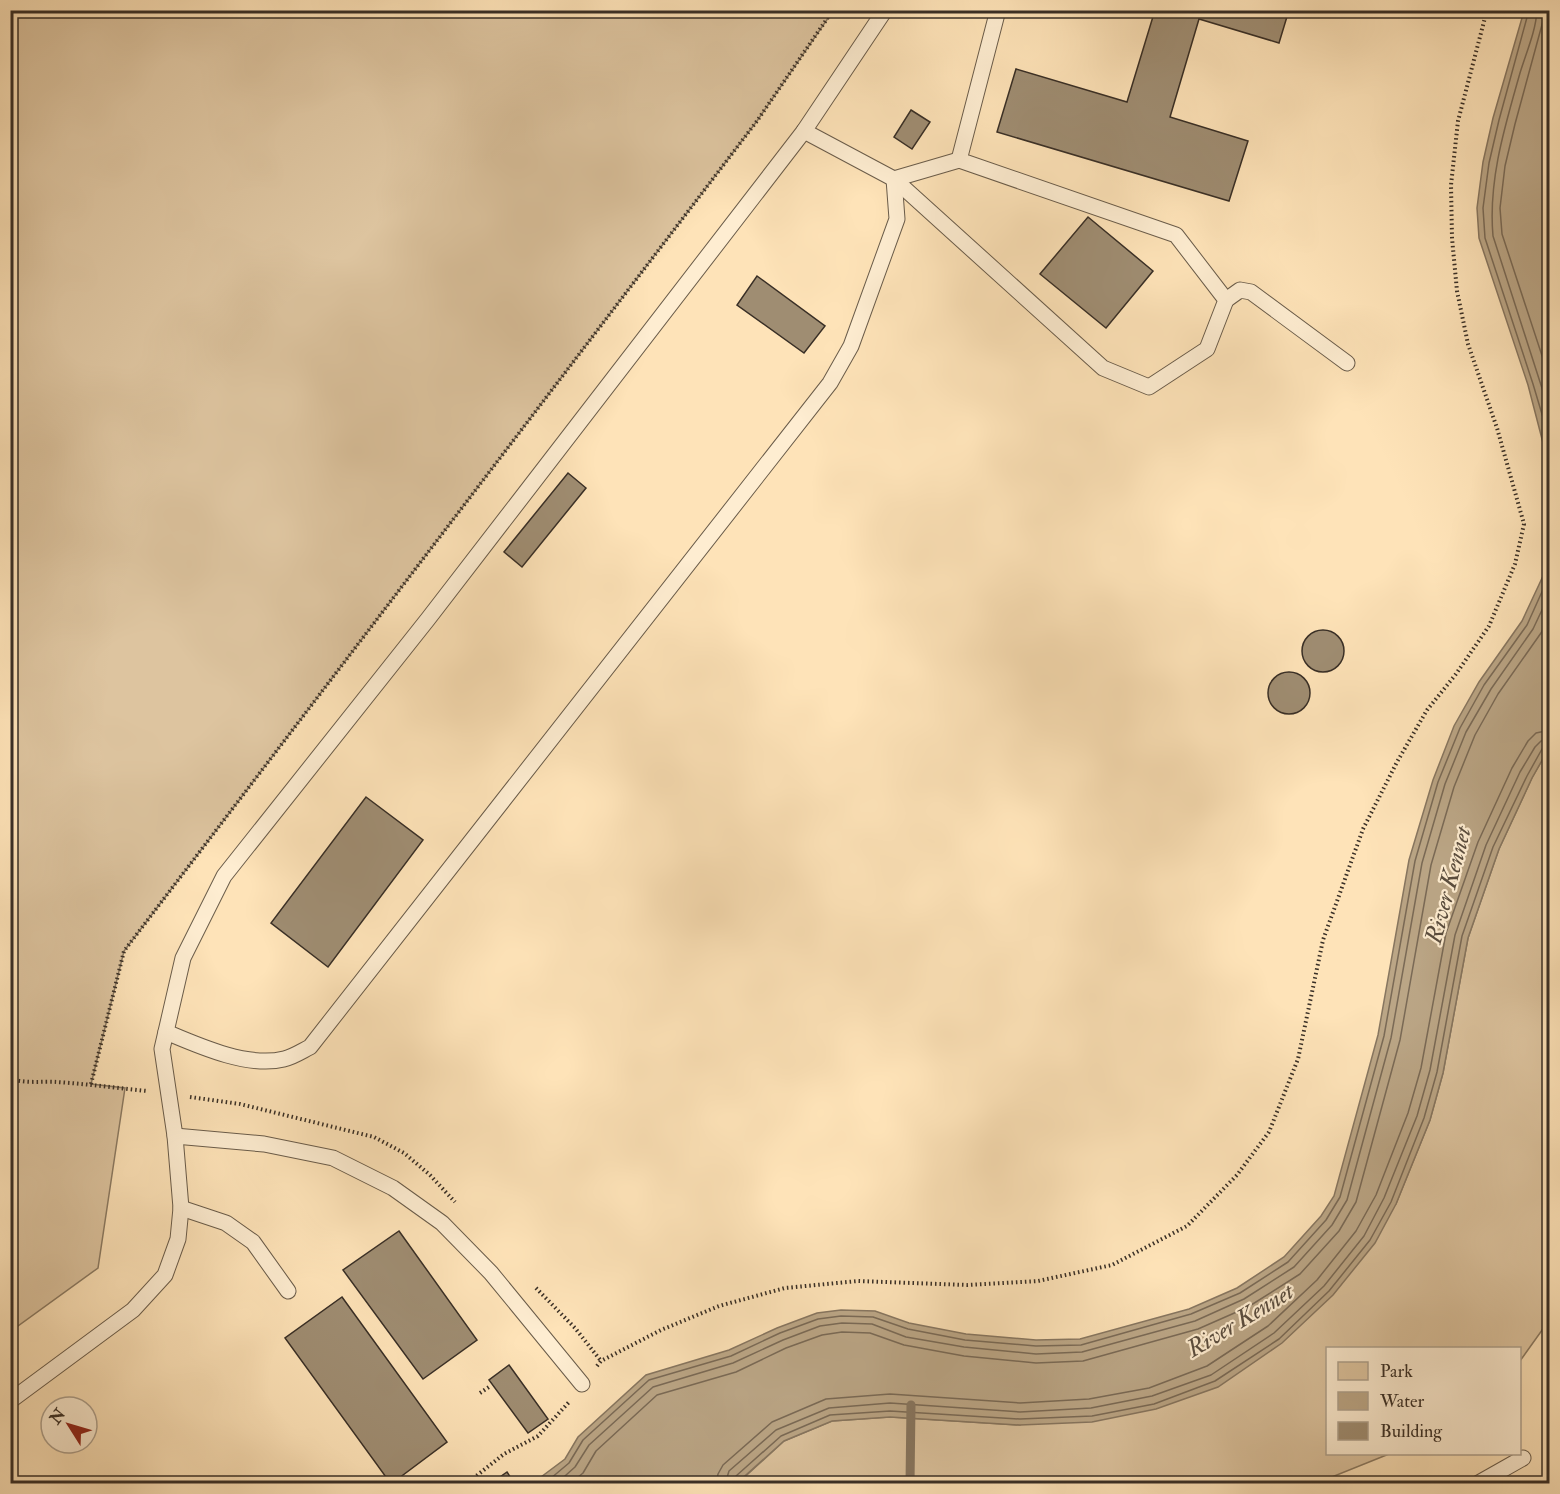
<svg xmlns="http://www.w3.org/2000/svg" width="1560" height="1494" viewBox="0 0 1560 1494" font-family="'IM FELL Double Pica',serif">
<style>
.green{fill:#ddc49f;stroke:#8b7a62;stroke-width:1.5}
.water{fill:#bba686;stroke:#877660;stroke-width:1.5}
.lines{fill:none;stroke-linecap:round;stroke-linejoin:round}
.shore{stroke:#7a6a56;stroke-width:1.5}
.stream{stroke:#877660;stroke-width:9}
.building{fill:#9f8d72;stroke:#392f26;stroke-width:1.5}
.lane-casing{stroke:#6a5c4a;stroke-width:17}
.path{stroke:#392f26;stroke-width:4;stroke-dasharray:1.5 3;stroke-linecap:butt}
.lane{stroke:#feedd1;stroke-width:15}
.labels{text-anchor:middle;stroke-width:4.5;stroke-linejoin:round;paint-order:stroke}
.water-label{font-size:24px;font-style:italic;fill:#5a4d3e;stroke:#feedd1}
</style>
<rect width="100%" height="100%" fill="#fee3b8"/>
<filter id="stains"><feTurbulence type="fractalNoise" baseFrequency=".00333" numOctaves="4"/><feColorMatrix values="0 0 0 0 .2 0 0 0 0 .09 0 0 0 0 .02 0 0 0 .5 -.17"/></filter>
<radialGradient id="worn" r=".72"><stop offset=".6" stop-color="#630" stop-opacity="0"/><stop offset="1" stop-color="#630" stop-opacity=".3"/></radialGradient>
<g class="green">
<path d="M11 10 833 11 757 121 124 951 91 1084 125 1088 98 1268 11 1331Z"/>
<path d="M1549 748 1550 1319 1520 1361V1348H1328V1454H1389L1317 1483 737 1484 784 1441 832 1421 890 1417 1020 1425 1396 1204 1430 1120 1443 1073 1468 938 1499 849 1532 778Z"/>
</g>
<g class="water">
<path d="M1524 11H1549V466L1528 385 1479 238 1477 208 1483 162 1493 118Z"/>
<path d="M1549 554V748L1532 778 1499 849 1468 938 1443 1073 1430 1120 1396 1204 1375 1243 1333 1295 1282 1343 1218 1387 1156 1409 1092 1422 1020 1425 890 1417 832 1421 784 1441 737 1483H533L565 1459 578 1437 646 1375 729 1350 777 1328 817 1313 841 1310 875 1311 909 1323 966 1334 1036 1340 1080 1339 1189 1309 1237 1288 1284 1257 1321 1216 1334 1196 1378 1035 1409 860 1433 780 1454 726 1479 682 1522 621 1543 576Z"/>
</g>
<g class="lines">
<g class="shore">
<path d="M1529 10 1499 120 1489 163 1483 208 1485 238 1533 384 1550 441"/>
<path d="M1537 10C1536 31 1526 53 1520 73 1505 126 1488 180 1493 236L1550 413"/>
<path d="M1546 10 1515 124 1505 166 1500 208 1502 234 1550 380"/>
<path d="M544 1484 569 1463 583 1440 649 1380 731 1356 780 1333 818 1319 841 1316 873 1317 908 1329 965 1340 1036 1346 1081 1345 1191 1314 1240 1293 1288 1262 1326 1220 1340 1197 1384 1036 1415 861 1438 782 1460 728 1484 685 1527 625 1550 574"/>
<path d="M556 1484 575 1467 589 1445 653 1387 733 1363 783 1340 820 1326 842 1323 872 1324 906 1337 964 1347 1036 1354 1082 1352 1195 1321 1244 1299 1294 1267 1332 1225 1347 1200 1391 1038 1422 863 1445 784 1466 732 1491 689 1533 629 1550 593"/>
<path d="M570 1484 583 1473 596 1451 657 1395 736 1372 786 1348 822 1335 842 1332 870 1333 904 1345 964 1356 1036 1363 1083 1361 1198 1329 1248 1307 1300 1274 1339 1231 1356 1202 1400 1040 1431 865 1454 787 1475 735 1498 694 1541 633 1550 615"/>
<path d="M716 1484 718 1474 723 1465 772 1422 826 1399 890 1394 1020 1403 1089 1399 1149 1388 1207 1366 1268 1326 1317 1280 1356 1231 1376 1195 1408 1113 1421 1068 1446 933 1478 842 1512 768 1528 741 1536 733 1550 730"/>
<path d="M725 1484 729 1471 776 1430 829 1408 890 1403 1020 1412 1091 1408 1152 1396 1211 1375 1274 1333 1324 1286 1364 1236 1384 1198 1417 1116 1430 1070 1455 935 1486 845 1520 772 1535 747 1541 741 1550 739"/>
<path d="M733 1484 736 1476 781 1436 830 1415 890 1411 1020 1419 1092 1416 1154 1404 1215 1381 1279 1339 1329 1291 1370 1240 1391 1202 1424 1118 1437 1072 1462 936 1493 847 1527 776 1542 749 1550 747"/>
</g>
<path class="stream" d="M910 1484 911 1405"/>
</g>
<g class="building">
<path d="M1155 10H1289L1279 43 1199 19 1170 117 1248 141 1229 201 997 132 1016 69 1127 102Z"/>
<path d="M911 110 930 122 912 149 894 137Z"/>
<path d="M1088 217 1153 271 1106 328 1040 274Z"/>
<path d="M757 276 825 326 804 353 737 305Z"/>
<path d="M568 473 586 488 522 567 504 552Z"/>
<circle cx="1323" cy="651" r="21"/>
<circle cx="1289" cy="693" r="21"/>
<path d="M366 797 423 840 328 967 271 923Z"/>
<path d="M399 1231 477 1340 423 1379 343 1270Z"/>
<path d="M342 1297 447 1442 391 1484 285 1338Z"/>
<path d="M509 1365 548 1419 528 1433 489 1380Z"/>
<path d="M507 1472 515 1484H490Z"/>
</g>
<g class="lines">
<g class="lane-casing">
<g id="lane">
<path d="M804 131 894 179 959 160"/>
<path d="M894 179 1103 368 1149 387 1207 349 1226 300 1176 235 959 160 998 10"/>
<path d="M1226 300 1240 290 1251 292 1347 363"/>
<path d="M166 1032C199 1046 248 1068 284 1059 293 1057 302 1051 310 1047L830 383 851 346 897 219 894 179"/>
<path d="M175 1136 264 1144 333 1158 393 1188 442 1223 491 1273 582 1384"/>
<path d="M181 1208 226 1223 253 1242 288 1291"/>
<path d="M10 1401 133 1310 165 1275 178 1239 181 1208 175 1136 162 1049 183 958 224 876 428 619 804 131 885 10"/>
<path d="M1477 1484 1523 1458"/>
</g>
</g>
<g class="path">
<path d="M10 1078C22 1084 43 1081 57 1082 87 1084 117 1088 147 1091"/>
<path d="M91 1084 124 951 757 121 833 10"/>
<path d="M190 1097 240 1104 374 1137 404 1153 430 1175 455 1202"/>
<path d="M536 1288 575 1328 601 1361"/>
<path d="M597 1366 601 1361 661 1330 719 1306 785 1288 858 1281 967 1285 1038 1281 1112 1265 1187 1226 1237 1175 1269 1132 1298 1059 1323 940 1363 829 1397 762 1427 710 1456 674 1489 626 1515 564 1524 524 1497 428 1468 344 1457 291 1452 238 1451 185 1458 121 1487 10"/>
<path d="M480 1393 489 1387"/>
<path d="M466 1484 504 1454 538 1436 570 1401"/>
</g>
<use href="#lane" class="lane"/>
</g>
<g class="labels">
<g class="water-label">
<text transform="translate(1448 885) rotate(-75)" y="8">River Kennet</text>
<text transform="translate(1240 1320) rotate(-31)" y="8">River Kennet</text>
</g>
</g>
<rect width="1560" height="1494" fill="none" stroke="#fee3b8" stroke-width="36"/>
<rect x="12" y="12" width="1536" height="1470" fill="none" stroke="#392f26" stroke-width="3"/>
<rect x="18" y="18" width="1524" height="1458" fill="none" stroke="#392f26" stroke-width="1.5"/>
<rect x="1326" y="1347" width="195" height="108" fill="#feedd1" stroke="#afa18d" stroke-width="1.5"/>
<rect x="1338" y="1362" width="30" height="18" fill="#ddc49f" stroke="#afa18d" stroke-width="1.5"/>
<text x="1380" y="1377" font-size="18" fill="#392f26">Park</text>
<rect x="1338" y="1392" width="30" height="18" fill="#bba686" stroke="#afa18d" stroke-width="1.5"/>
<text x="1380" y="1407" font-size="18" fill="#392f26">Water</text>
<rect x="1338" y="1422" width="30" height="18" fill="#9f8d72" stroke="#afa18d" stroke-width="1.5"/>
<text x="1380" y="1437" font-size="18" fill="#392f26">Building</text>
<g transform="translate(69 1425) rotate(307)"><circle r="28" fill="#feedd1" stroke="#afa18d" stroke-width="1.5"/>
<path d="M0-4.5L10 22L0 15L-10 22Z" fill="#8f2418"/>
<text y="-9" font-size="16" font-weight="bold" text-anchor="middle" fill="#392f26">N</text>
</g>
<rect width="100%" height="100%" filter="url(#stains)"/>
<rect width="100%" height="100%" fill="url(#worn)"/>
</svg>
